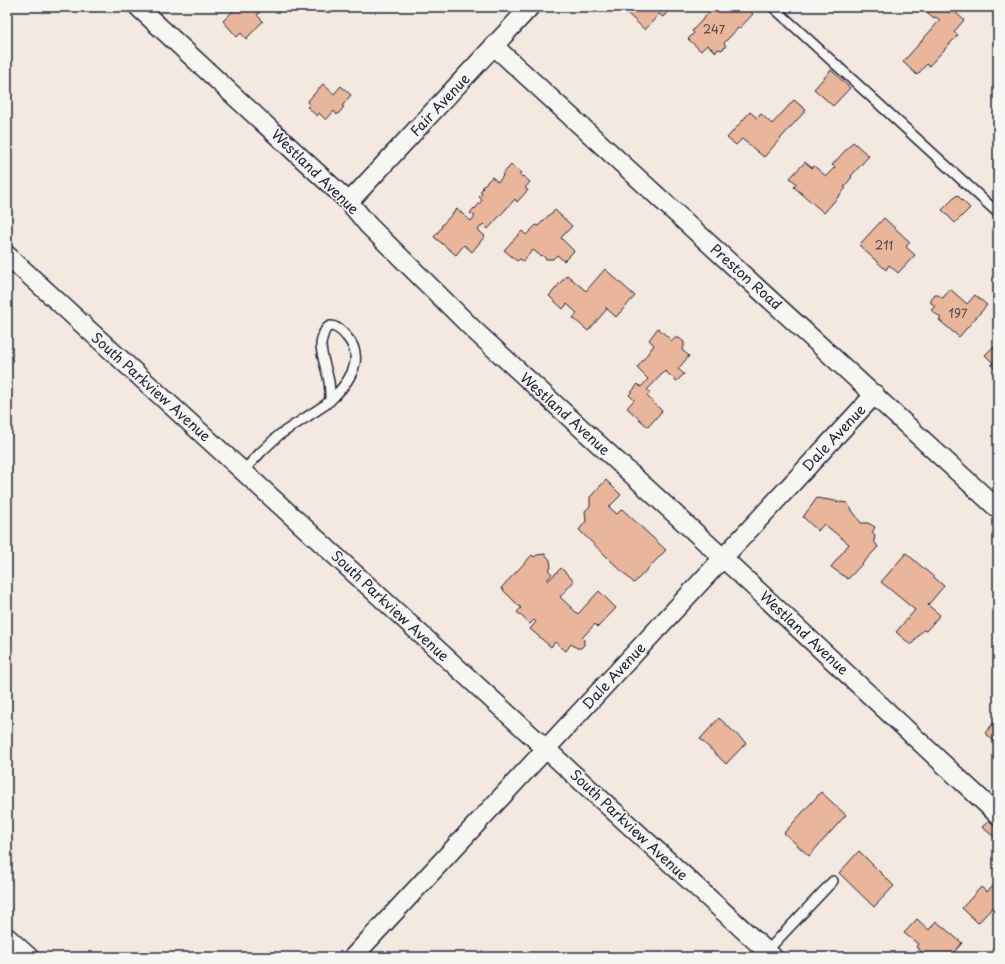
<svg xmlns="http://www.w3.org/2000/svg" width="1005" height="964" viewBox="0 0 1005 964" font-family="'Playpen Sans',sans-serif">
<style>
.building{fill:#e9b59b;stroke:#22223b}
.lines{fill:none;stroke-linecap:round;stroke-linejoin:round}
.service-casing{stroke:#22223b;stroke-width:12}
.minor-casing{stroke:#22223b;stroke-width:21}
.service{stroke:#f6f6f2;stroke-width:9}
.minor{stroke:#f6f6f2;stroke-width:18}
.labels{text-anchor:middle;stroke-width:3;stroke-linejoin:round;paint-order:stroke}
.number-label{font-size:12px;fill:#544753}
.street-label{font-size:14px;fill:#22223b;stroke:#f6f6f2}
</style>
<rect width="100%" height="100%" fill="#f3e9e1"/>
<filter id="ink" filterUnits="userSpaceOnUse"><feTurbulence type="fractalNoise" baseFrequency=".025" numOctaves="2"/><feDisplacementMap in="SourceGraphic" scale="8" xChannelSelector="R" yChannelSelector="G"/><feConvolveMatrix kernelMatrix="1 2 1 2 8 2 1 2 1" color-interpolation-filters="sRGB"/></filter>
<g filter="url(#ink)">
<g class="building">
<path d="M237 7H265L257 15 263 21 246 39 241 33 237 37 223 21Z"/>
<path d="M629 7H672L663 17 659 14 645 30 626 12 630 8Z"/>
<path d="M714 7H718L722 10 725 7H746L753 14 739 29 738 28 724 43 726 46 722 50 718 49 716 52 707 45 701 51 688 39 694 33 692 31Z"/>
<path d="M921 7H961L956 13 964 20 954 32 958 35 929 66 927 64 917 75 903 62 940 20 936 17 934 18Z"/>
<path d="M831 70 850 88 833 106 814 89Z"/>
<path d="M323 84 334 94 341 86 351 95 342 106 344 107 337 115 334 111 326 120 319 113 317 116 307 107 310 105 307 102Z"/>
<path d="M794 100 806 110 764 157 742 139 736 145 727 138 750 112 757 118 761 114 772 124Z"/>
<path d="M853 142 869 156 851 176 852 177 844 187 846 188 824 213 794 187 797 184 790 178 805 162 812 168 814 166 826 176 835 167 832 165Z"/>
<path d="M511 165 521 173 519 175 522 177 523 176 530 182 525 188 528 190 517 202 515 199 488 229 483 224 478 230 485 236 472 252 464 245 456 255 434 237 442 227 441 226 457 209 471 221 475 216 470 213 474 208 475 209 482 200 479 197 482 194 480 192 483 188 482 187 492 177 498 182 503 176 502 175Z"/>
<path d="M957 195 970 208 955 223 942 210Z"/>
<path d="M555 210 572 226 561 238 574 251 564 261 557 255 553 259H546L542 255 541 256 533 250 523 261 520 259 517 261 504 250 522 231 526 235 536 225 538 226 551 213V214Z"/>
<path d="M884 218 910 242 906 247 915 255 898 273 889 265 886 270 859 245Z"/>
<path d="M605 269 635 296 616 317 605 307 607 309 588 331 573 318 577 313 567 304 563 309 549 296 567 275 586 291Z"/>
<path d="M950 289 967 304 975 295 987 305 959 337 939 320 941 318 931 310 935 306 931 303V300L935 295H938L943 298Z"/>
<path d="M658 328 672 341 675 338H679L684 342V347L682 350 689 356 678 369 684 374 677 381 665 371 647 390 650 392 647 396 662 411 648 427 627 408 634 400 629 395 638 384 641 387 648 379 637 368 654 345 649 340Z"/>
<path d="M998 345V371L991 365 993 363 985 355 993 347 994 349Z"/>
<path d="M606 480 621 495 609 507 617 514 622 509 666 550 634 583 579 530 586 521 585 511 590 506V497Z"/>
<path d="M817 498 847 503 861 523H868L875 527 872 533 875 536 874 541 878 547 848 579 831 567 849 544 824 524 818 531 803 517Z"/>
<path d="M906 553 944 586 928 605 940 615 926 631 923 630 911 645 896 632 915 610 881 582Z"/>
<path d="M545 554 550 560 551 568 548 570 552 574 547 580 548 581 561 568 574 581 560 597 578 614 599 591 616 608 598 627 595 624 582 638 584 640V645L581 648H577L571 644 566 651 555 642 551 647 530 629 536 622 534 620 530 624 517 612 521 608 501 588 532 555 534 557 537 555Z"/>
<path d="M719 718 746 743 726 764 700 739Z"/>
<path d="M998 718V745L985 733Z"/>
<path d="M821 792 846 815 809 856 784 833Z"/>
<path d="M990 820 998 827V840L982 827Z"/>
<path d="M859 851 894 886 874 907 839 873Z"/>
<path d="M993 886 998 890V900L997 901 998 902 978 923 962 908 981 887 987 892Z"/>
<path d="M917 919 929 930 936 921 962 943 950 957H920L921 951 916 947 918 944 904 933Z"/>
</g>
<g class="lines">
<g class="service-casing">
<g id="service">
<path d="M773 7 998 213"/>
<path d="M243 471 261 452 279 435 325 405C345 388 369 360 346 336 343 332 336 326 331 326 324 327 322 338 321 344 321 357 327 369 329 382 330 388 330 395 330 401"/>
<path d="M767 951 833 881"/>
</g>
</g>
<g class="minor-casing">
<g id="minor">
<path d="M138 7 349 202 368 225 475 331 723 558 998 815"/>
<path d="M494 46 998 509"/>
<path d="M349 202 530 7"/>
<path d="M7 255 773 957"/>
<path d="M7 937 29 957"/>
<path d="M353 957 875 394"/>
</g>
</g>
<use href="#service" class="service"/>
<use href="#minor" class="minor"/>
</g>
</g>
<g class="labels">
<g class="number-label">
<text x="714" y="34">247</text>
<text x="884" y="250">211</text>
<text x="958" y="318">197</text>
</g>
<g class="street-label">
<text transform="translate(440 105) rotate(-47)" y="5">Fair Avenue</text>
<text transform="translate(315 172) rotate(44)" y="5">Westland Avenue</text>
<text transform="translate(746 277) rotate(42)" y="5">Preston Road</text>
<text transform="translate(151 387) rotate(42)" y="5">South Parkview Avenue</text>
<text transform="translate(565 414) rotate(42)" y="5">Westland Avenue</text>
<text transform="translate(834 438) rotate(-47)" y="5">Dale Avenue</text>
<text transform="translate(390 606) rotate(43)" y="5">South Parkview Avenue</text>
<text transform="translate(804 633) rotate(43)" y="5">Westland Avenue</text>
<text transform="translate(614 676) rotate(-47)" y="5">Dale Avenue</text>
<text transform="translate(629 825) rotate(43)" y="5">South Parkview Avenue</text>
</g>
</g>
<rect width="1005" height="964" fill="none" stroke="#f6f6f2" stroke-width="24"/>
<rect x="12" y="12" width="981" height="940" fill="none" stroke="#22223b" stroke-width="1.5" filter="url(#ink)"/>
</svg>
